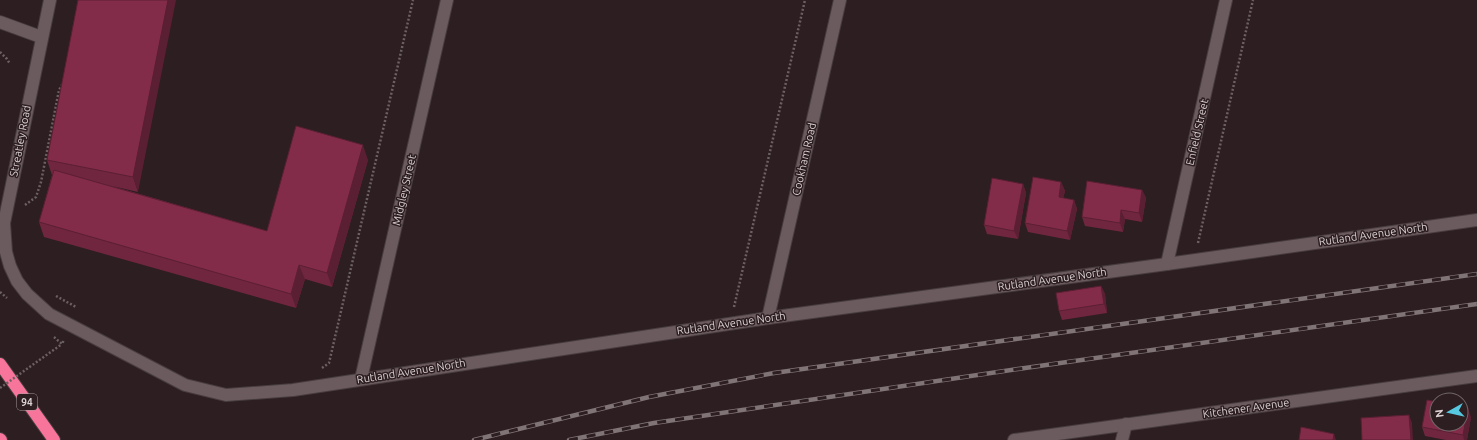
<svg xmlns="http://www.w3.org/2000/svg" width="1477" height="440" viewBox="0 0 1477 440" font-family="Ubuntu,sans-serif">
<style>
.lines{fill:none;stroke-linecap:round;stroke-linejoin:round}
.minor-casing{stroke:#473c3f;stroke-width:14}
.highway-casing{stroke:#473c3f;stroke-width:14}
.path{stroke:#6c6062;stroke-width:2.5;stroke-dasharray:2 2;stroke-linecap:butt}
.minor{stroke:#6b5b5e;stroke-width:12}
.highway{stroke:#f7749b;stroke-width:12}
.rail-casing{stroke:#807476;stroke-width:4.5}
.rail{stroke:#2c1e21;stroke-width:3;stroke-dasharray:9;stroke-linecap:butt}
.path-bridge{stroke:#6c6062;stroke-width:2.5;stroke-dasharray:2 2;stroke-linecap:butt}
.wall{fill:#70263f}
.shaded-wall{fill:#5b1f33}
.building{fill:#822c49;stroke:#5b1f33}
.labels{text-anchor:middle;stroke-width:3;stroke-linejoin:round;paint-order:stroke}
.shield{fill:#2c1e21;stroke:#a69b9e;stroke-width:1}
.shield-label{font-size:10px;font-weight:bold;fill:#dbd1d3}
.street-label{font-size:11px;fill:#dbd1d3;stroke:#2c1e21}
</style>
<rect width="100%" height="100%" fill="#2c1e21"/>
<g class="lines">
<g class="minor-casing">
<g id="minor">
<path d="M50 0 4 223 6 252 10 266 17 281 27 294 49 314 185 385 226 395 293 390 768 318 1167 264 1477 220"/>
<path d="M0 22 41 37"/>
<path d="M1167 264 1226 0"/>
<path d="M768 318 840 0"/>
<path d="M361 379 447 0"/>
<path d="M1014 440 1477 376"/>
<path d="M1122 440 1126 424"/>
</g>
</g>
<g class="highway-casing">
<g id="highway">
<path d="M0 364 54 440"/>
<path d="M0 439 1 440"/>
</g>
</g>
<g class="path">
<path d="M0 52 7 59 10 64"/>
<path d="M25 205 36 197 41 182 59 90 62 85"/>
<path d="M1198 243 1253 0"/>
<path d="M0 292 7 298"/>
<path d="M56 296 76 307"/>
<path d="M734 307 805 0"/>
<path d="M54 337 62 344 64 340"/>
<path d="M322 368 329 363 413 0"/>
</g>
<use href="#minor" class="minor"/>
<use href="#highway" class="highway"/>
<g class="rail-casing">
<g id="rail">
<path d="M474 440 649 397 774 373 1477 274"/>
<path d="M569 440 654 423 1018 369 1477 304"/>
</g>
</g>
<use href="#rail" class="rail"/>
<path class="path-bridge" d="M0 388 62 344"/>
</g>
<g class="wall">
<path d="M78 0 138 192 112 186 267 231 368 160 332 287 305 279 296 308 44 237 39 222 52 175 47 160Z"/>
<path d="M1061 182 1065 191 1063 198 1074 200 1077 209 1070 240 1028 232 1025 223Z"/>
<path d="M1023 184 1026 193 1018 239 987 234 984 225Z"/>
<path d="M1142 190 1146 198 1142 222 1125 219 1123 232 1085 226 1082 217Z"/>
<path d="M1101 286 1105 294 1107 313 1062 320 1059 311Z"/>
<path d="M1471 417 1467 440H1446L1425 436 1422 427Z"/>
</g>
<g class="shaded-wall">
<path d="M168 0H176L138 192 133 177Z"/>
<path d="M363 145 368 160 332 287 327 273Z"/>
<path d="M1061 182 1065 191 1062 206 1059 197Z"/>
<path d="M1023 184 1026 193 1018 239 1014 231Z"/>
<path d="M1142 190 1146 198 1142 222 1139 213Z"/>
<path d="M1074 200 1077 209 1070 240 1067 231Z"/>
<path d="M1121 210 1125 219 1123 232 1120 223Z"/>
<path d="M299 265 305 279 296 308 291 294Z"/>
<path d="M1101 286 1105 294 1107 313 1104 304Z"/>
<path d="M1468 408 1471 417 1467 440H1464L1463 435Z"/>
<path d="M1409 415 1412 423 1413 440H1411Z"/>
<path d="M1334 434 1336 440H1333Z"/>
</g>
<g class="building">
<path d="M78 0H168L133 177 47 160Z"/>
<path d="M296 126 363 145 327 273 299 265 291 294 39 222 54 170 267 231Z"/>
<path d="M1033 177 1061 182 1059 197 1074 200 1067 231 1025 223Z"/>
<path d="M992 178 1023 184 1014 231 984 225Z"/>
<path d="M1087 181 1142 190 1139 213 1121 210 1120 223 1082 217Z"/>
<path d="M1101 286 1104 304 1059 311 1056 293Z"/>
<path d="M1427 400 1437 402V424H1461V407L1468 408 1463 435 1422 427Z"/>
<path d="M1409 415 1411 440H1362L1361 418Z"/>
<path d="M1301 427 1334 434 1333 440H1299Z"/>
</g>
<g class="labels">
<rect class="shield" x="17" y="394" width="20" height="16" rx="3"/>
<g class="shield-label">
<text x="27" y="406">94</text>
</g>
<g class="street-label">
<text transform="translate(1197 132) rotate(-77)" y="4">Enfield Street</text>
<text transform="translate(20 141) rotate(-79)" y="4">Streatley Road</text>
<text transform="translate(804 159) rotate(-77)" y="4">Cookham Road</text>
<text transform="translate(404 190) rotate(-77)" y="4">Midgley Street</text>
<text transform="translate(1373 234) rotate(-8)" y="4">Rutland Avenue North</text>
<text transform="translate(1052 279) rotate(-8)" y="4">Rutland Avenue North</text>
<text transform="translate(731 323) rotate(-8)" y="4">Rutland Avenue North</text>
<text transform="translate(411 371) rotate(-9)" y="4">Rutland Avenue North</text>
<text transform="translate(1246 408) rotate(-8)" y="4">Kitchener Avenue</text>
</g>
</g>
<g transform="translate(1449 412) rotate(262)"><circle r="19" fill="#2c1e21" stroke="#726668"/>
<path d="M0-3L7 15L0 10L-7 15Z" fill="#56c9e0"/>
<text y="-6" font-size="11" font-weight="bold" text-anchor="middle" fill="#dbd1d3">N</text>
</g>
</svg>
